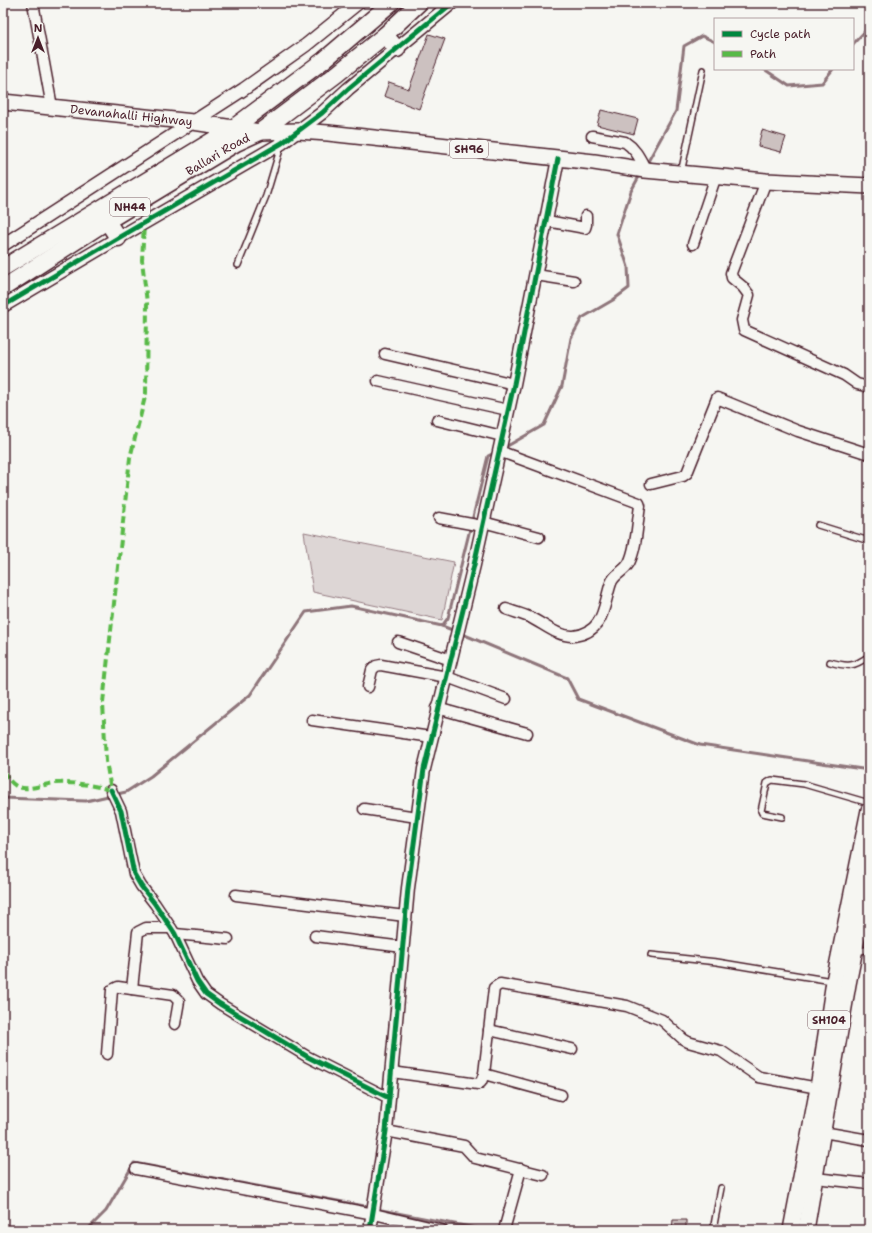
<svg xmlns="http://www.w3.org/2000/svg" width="872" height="1233" viewBox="0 0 872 1233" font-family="'Shantell Sans',sans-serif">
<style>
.green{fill:#ddd6d5;stroke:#947a80}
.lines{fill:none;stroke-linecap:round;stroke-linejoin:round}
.stream{stroke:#8e747a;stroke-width:3}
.building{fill:#ccc1c0;stroke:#4a1f2b}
.service-casing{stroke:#4a1f2b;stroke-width:8}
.minor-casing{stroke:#4a1f2b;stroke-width:13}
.tertiary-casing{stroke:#4a1f2b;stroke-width:15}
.primary-casing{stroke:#4a1f2b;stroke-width:18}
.trunk-casing{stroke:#4a1f2b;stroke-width:19}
.service{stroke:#f6f6f2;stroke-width:5}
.minor{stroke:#f6f6f2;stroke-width:10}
.tertiary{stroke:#f6f6f2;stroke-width:12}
.primary{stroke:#f6f6f2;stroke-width:15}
.trunk{stroke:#f6f6f2;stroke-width:16}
.quiet{stroke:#58b947;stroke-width:4;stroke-dasharray:8 4;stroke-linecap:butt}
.cycleway-casing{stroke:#f6f6f2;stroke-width:8}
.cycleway{stroke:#00873e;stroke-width:5}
.labels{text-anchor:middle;stroke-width:3;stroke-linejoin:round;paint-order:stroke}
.shield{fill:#f6f6f2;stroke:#7e6067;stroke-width:1}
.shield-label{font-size:11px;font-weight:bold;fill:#4a1f2b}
.street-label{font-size:12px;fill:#4a1f2b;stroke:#f6f6f2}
</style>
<rect width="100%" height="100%" fill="#f6f6f2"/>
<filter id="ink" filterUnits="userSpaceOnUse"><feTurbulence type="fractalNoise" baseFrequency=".025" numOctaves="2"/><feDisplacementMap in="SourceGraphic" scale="8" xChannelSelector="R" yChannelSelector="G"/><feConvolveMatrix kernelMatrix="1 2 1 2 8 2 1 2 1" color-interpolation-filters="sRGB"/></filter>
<g filter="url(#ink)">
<path class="green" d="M304 532 454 562 442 620 313 592Z"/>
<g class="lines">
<g class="stream">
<path d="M853 44 869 27"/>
<path d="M764 69 789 86 822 83 833 69"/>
<path d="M646 165 676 111 684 46 702 36 715 42"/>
<path d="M502 449 544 425 562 386 571 338 582 318 613 300 629 288 628 267 617 234 631 191 641 173"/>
<path d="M442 626 455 631"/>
<path d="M460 633 567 678 578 699 700 745 869 770"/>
<path d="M3 798 86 801 126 792 151 776 250 695 306 612 351 606 442 626 448 618 488 456 496 452"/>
<path d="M376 1209 486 1230"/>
<path d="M3 1227 15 1230"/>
<path d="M87 1230 106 1211 134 1163 370 1207"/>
</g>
</g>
<g class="building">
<path d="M429 34 445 39 419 109 384 96 389 82 409 89Z"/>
<path d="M601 110 638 119 634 134 597 125Z"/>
<path d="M762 130 786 137 781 152 758 146Z"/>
<path d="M673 1220H686V1230H672Z"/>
</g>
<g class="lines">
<g class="service-casing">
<g id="service">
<path d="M681 173 703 70"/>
<path d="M238 265 266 196 281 146"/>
<path d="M818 525 869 541"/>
<path d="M830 662C848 667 854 667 869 656"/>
<path d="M782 817 762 813 761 811 767 783 772 780 804 784 869 803"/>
<path d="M857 952 869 949"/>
<path d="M651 955 717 962 832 981"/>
<path d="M713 1230 721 1188"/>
</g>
</g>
<g class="minor-casing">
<g id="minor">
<path d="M33 3 52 107"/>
<path d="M592 136 625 142C636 149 640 159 646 170"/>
<path d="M766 181 731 273 732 278 743 287 749 295 742 320 744 330 844 375 857 384 869 387"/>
<path d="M547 221 585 228 586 225V216"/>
<path d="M693 244 716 176"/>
<path d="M536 275 574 281"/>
<path d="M385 354 514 384"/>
<path d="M378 381 508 410"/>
<path d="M437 420 502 436"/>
<path d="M499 451 639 503 640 506C637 524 637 547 629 563 623 573 615 573 611 583 603 606 605 632 574 636 557 637 543 623 529 617 522 614 514 612 506 609"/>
<path d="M651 484 683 476 687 473 717 398 798 431 869 454"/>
<path d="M439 518 482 526"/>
<path d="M483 522 539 537"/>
<path d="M398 642 451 660"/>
<path d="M368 687 372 670 376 666 381 665 447 677 506 699"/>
<path d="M437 708 527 733"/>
<path d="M312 720 431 737"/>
<path d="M111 790 121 811 134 874 141 886 155 904 175 934 197 981 206 994 220 1004 308 1057 389 1098"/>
<path d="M364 809 417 817"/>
<path d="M236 895 405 916"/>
<path d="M175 934 228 939"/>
<path d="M315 936 403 947"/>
<path d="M132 989 138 932 146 928H171"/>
<path d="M489 1030 572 1049"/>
<path d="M107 1054 112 990 118 987 173 995 179 1001 175 1024"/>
<path d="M392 1072 478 1084 481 1082 484 1074 561 1095"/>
<path d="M484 1074 494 988 500 984 627 1006 662 1020 683 1039 688 1042 721 1051 759 1077 818 1088"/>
<path d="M386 1131 464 1146 475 1158 543 1175"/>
<path d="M823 1132 869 1140"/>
<path d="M136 1169 374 1214 442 1230"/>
<path d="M815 1178 869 1184"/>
<path d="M504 1230 521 1169"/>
</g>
</g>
<g class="tertiary-casing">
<g id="tertiary">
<path d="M3 245 244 89 306 45 358 3"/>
<path d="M3 306 118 238 282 143 322 113 348 89 452 3"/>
<path d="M370 1230 386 1131 408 888 424 769 474 565 514 384 558 159"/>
</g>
</g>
<g class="primary-casing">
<g id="primary">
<path id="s1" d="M3 102 193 122 260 132 298 131 328 133 594 162 645 170 766 181 869 186"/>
<path d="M791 1230 818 1088 834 981 869 810"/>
<path d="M806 1230 848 984 869 878"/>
</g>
</g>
<g class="trunk-casing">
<g id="trunk">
<path d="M385 35 397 49"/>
<path d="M107 221 118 238"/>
<path d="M3 268 233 128 324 60 391 3"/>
<path id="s2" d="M3 288 107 221 236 143 260 132 337 74 385 35 419 3"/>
</g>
</g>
<use href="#service" class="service"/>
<use href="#minor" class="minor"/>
<use href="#tertiary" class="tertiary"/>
<use href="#primary" class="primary"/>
<use href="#trunk" class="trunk"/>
<path class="quiet" d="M3 771C7 777 11 784 18 787 30 791 43 784 55 783 74 782 92 785 111 790L106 761 103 703 130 458 146 393 147 303 142 260 144 224"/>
<g class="cycleway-casing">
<g id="cycleway">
<path d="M3 306 118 238 282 143 322 113 348 89 452 3"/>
<path d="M111 790 121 811 134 874 141 886 155 904 175 934 197 981 206 994 220 1004 308 1057 389 1098"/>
<path d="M370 1230 386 1131 408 888 424 769 474 565 514 384 558 159"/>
</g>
</g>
<use href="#cycleway" class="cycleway"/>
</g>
</g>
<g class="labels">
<g class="shield">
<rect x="450" y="140" width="38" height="18" rx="3"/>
<rect x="110" y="198" width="40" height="18" rx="3"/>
<rect x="808" y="1011" width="42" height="18" rx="3"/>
</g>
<g class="shield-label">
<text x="469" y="153">SH96</text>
<text x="130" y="211">NH44</text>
<text x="829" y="1024">SH104</text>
</g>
<g class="street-label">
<text dy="4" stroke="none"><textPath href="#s1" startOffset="129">Devanahalli Highway</textPath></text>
<text dy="4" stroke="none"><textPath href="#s2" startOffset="253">Ballari Road</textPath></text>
</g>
</g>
<rect width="872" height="1233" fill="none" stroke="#f6f6f2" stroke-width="16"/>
<rect x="8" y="8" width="856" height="1217" fill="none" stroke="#4a1f2b" stroke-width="1.5" filter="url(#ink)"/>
<rect x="714" y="18" width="140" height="52" fill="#f6f6f2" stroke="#b1a0a2"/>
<rect x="722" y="31" width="20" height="6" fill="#00873e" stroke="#b1a0a2"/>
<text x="750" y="38" font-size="12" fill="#4a1f2b">Cycle path</text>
<rect x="722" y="51" width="20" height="6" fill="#58b947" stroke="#b1a0a2"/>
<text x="750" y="58" font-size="12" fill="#4a1f2b">Path</text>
<g transform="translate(38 38)" stroke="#f6f6f2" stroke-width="3" paint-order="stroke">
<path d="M0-3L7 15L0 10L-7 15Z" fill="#4a1f2b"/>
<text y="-6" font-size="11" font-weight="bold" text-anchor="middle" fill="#4a1f2b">N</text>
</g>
</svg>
